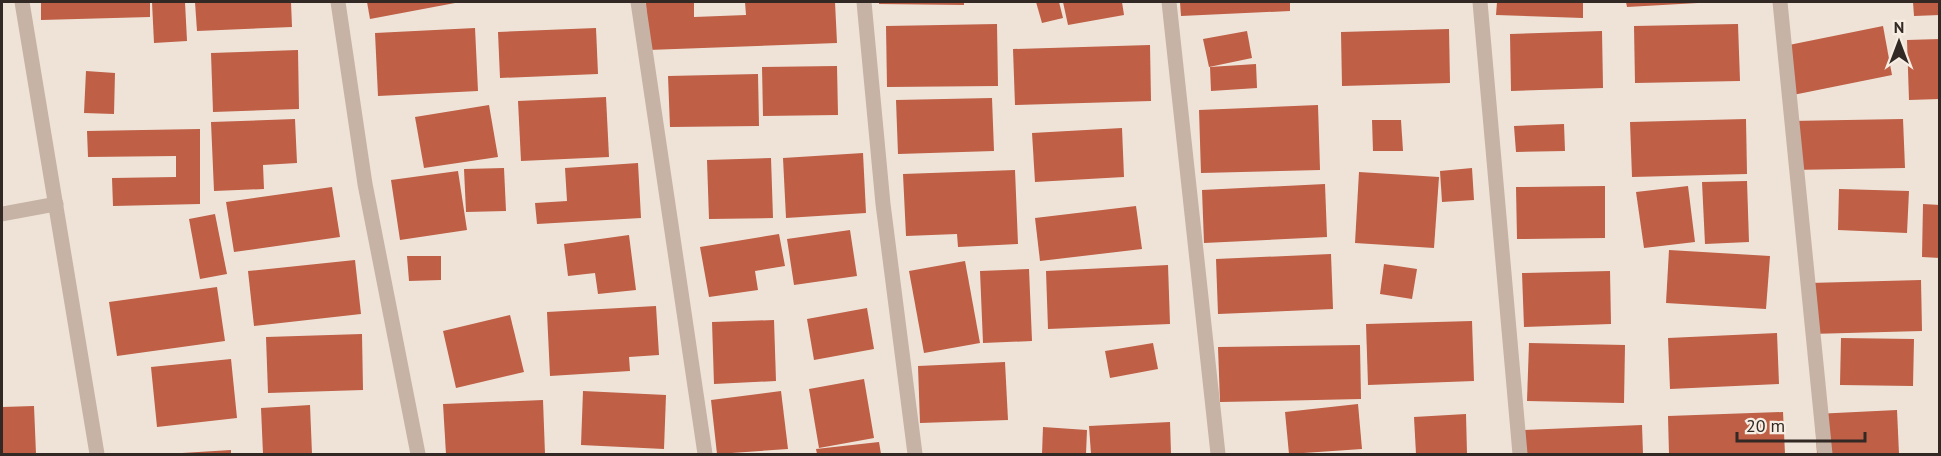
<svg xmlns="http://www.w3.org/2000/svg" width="1941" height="456" viewBox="0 0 1941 456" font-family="'PT Sans',sans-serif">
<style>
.building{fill:#be5f46}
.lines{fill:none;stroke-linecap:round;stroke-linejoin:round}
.minor{stroke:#c6b3a5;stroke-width:15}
</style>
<rect width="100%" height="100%" fill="#efe3d7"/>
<g class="building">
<path d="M41 2H150V17L41 20Z"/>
<path d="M152 2H185L187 41 154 43Z"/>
<path d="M195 2H291L292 27 197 31Z"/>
<path d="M367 2H455V3L370 19Z"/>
<path d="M694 2V17L746 15 745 2H835L837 43 648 50 646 3Z"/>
<path d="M879 2H964V5L879 4Z"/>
<path d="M1036 2H1059L1063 18 1042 23Z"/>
<path d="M1063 2H1122L1124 15 1068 25Z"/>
<path d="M1180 2H1290V11L1181 16Z"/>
<path d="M1497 2H1583V18L1496 15Z"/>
<path d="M1626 2H1698V3L1627 7Z"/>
<path d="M1913 2H1940V15L1914 16Z"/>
<path d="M997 24 998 86 887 87 886 26Z"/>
<path d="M1738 24 1740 81 1635 83 1634 26Z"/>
<path d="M1883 26 1892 75 1788 96 1779 47Z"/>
<path d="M475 28 478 91 378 96 375 33Z"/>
<path d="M596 28 598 74 500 78 498 32Z"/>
<path d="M1449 29 1450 83 1342 86 1341 32Z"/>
<path d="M1247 31 1252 58 1209 67 1203 39Z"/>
<path d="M1602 31 1603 88 1511 91 1510 34Z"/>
<path d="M1940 39V99L1909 100 1907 40Z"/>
<path d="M1150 45 1151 101 1015 105 1013 49Z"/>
<path d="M298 50 299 109 213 112 211 53Z"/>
<path d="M1256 64 1257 88 1211 91 1210 67Z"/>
<path d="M837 66 838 115 763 116 762 67Z"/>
<path d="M86 71 115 73 114 114 84 113Z"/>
<path d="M758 74 759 126 670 127 668 76Z"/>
<path d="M606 97 609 157 521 161 518 101Z"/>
<path d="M992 98 994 151 898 154 896 100Z"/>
<path d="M489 105 498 157 424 168 415 117Z"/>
<path d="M1318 105 1320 170 1201 173 1199 110Z"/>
<path d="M295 119 297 163 263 165 264 189 214 191 211 122Z"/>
<path d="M1746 119 1747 174 1632 177 1630 122Z"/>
<path d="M1903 119 1905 168 1791 170 1790 121Z"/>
<path d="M1372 120H1401L1403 151H1373Z"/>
<path d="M1564 124 1565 151 1516 152 1514 126Z"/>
<path d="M1122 128 1124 177 1035 182 1032 133Z"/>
<path d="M200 129V204L113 206 112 178 176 177V156L88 157 87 131Z"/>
<path d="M863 153 866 213 786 218 783 158Z"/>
<path d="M771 158 773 218 709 219 707 160Z"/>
<path d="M638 163 641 218 537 224 535 203 567 201 565 168Z"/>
<path d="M504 168 506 211 466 212 464 169Z"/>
<path d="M1472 168 1474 200 1442 202 1440 171Z"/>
<path d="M1015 170 1018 244 958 247 957 234 906 236 903 174Z"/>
<path d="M458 171 467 230 400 240 391 180Z"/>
<path d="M1359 172 1439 177 1434 248 1355 243Z"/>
<path d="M1747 181 1749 242 1705 244 1702 182Z"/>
<path d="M1325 184 1327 237 1204 243 1202 190Z"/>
<path d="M1605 186V238L1517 239 1516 187Z"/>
<path d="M1688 186 1695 242 1644 248 1636 192Z"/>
<path d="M332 187 340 237 234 252 226 202Z"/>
<path d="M1839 189 1909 191 1907 233 1838 230Z"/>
<path d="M1923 204 1940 205V258L1922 257Z"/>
<path d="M1136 206 1142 249 1040 261 1035 218Z"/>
<path d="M215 214 227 274 200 279 189 219Z"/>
<path d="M850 230 857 276 794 285 787 239Z"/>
<path d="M779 234 785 266 755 271 758 290 709 297 700 247Z"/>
<path d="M629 235 636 290 598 294 595 273 568 276 564 244Z"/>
<path d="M1669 250 1770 256 1766 309 1666 303Z"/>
<path d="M1331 254 1333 309 1218 314 1216 259Z"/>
<path d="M407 256H441V280L409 281Z"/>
<path d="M355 260 361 314 254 326 248 271Z"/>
<path d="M965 261 980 343 924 353 909 271Z"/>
<path d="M1384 264 1417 269 1412 299 1380 294Z"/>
<path d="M1168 265 1170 324 1048 329 1046 271Z"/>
<path d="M1029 269 1032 341 983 343 980 271Z"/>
<path d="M1610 271 1611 324 1524 327 1522 273Z"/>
<path d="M1921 280 1922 331 1810 334 1809 283Z"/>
<path d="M217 287 225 341 117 356 109 302Z"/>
<path d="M656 306 659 355 629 357 630 371 550 376 547 312Z"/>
<path d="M867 308 874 349 814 360 807 319Z"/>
<path d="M510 315 524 372 456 388 443 331Z"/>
<path d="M774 320 776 381 714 384 712 322Z"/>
<path d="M1472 321 1474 381 1368 385 1366 324Z"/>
<path d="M1777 333 1779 384 1670 389 1668 338Z"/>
<path d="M362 334 363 390 268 393 266 337Z"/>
<path d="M1841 338 1914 339 1913 386 1840 385Z"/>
<path d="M1153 343 1158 369 1110 378 1105 351Z"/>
<path d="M1529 343 1625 345 1624 403 1527 401Z"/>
<path d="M1360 345 1361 399 1220 402 1218 347Z"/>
<path d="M231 359 237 418 157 427 151 367Z"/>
<path d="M1005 362 1008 420 920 423 918 366Z"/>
<path d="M864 379 874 438 819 448 809 389Z"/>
<path d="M583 391 666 395 664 449 581 445Z"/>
<path d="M781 391 788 449 717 454 711 400Z"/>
<path d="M543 400 545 454H446L443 404Z"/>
<path d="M1358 404 1362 449 1289 454 1285 412Z"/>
<path d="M310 405 312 454H263L261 408Z"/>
<path d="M34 406 36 454H2V407Z"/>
<path d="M1897 410 1899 454H1817L1815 414Z"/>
<path d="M1783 412 1785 454H1669L1668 416Z"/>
<path d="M1466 414 1467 454H1416L1414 417Z"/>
<path d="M1170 422 1171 454H1091L1089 426Z"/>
<path d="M1642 425 1643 454H1525L1524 430Z"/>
<path d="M1043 427 1087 430 1086 454H1042Z"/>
<path d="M879 442 881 454H817L816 449Z"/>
<path d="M231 450V454H182V453Z"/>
</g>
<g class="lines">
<g class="minor">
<path d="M22 2 97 454"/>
<path d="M338 2 365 184 418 454"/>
<path d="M638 2 705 454"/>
<path d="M864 2 883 204 915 454"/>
<path d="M1169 2 1218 454"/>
<path d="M1480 2 1520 454"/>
<path d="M1780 2 1825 454"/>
<path d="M2 214 56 204"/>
</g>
</g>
<rect width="1941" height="456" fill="none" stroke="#322925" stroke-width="6"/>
<g transform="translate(1899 42)" stroke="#f7ede3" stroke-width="4.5" paint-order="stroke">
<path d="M0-4.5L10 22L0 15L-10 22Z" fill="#322925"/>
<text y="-9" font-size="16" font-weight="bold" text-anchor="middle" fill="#322925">N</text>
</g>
<path d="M1737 432v9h128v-9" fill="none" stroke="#322925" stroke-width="3"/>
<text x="1746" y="432" font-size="18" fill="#322925" stroke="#f7ede3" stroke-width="4.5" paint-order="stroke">20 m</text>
</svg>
